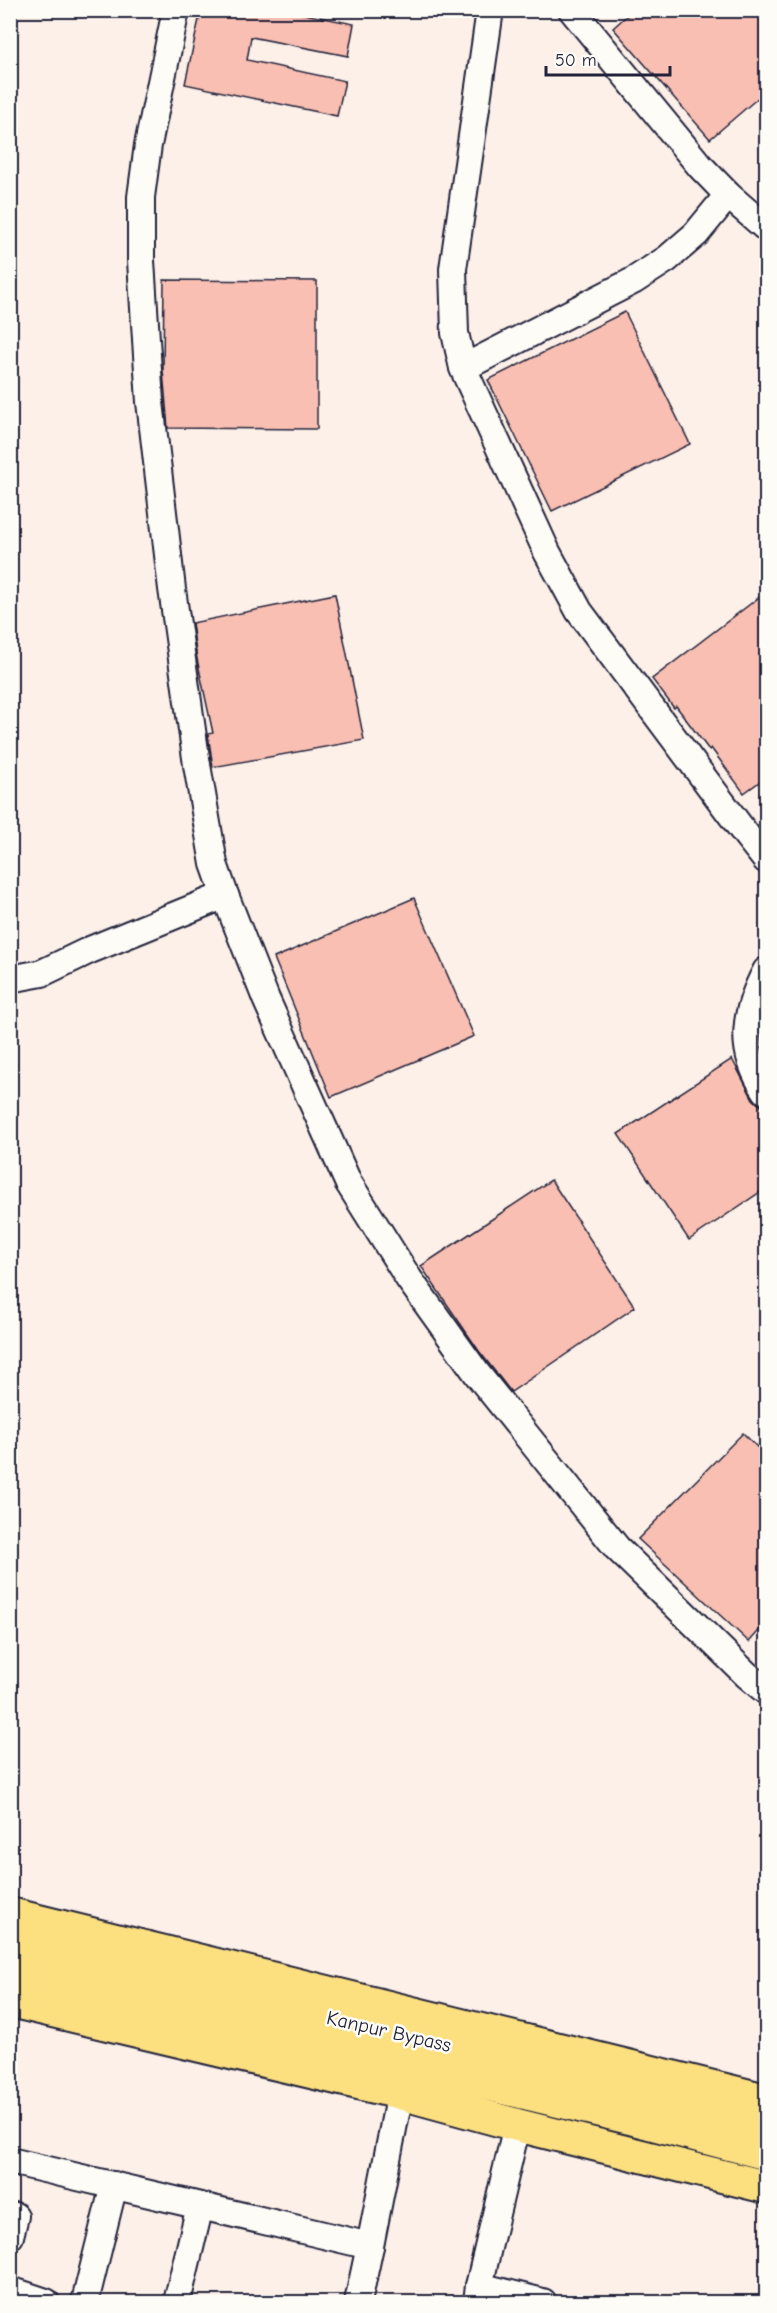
<svg xmlns="http://www.w3.org/2000/svg" width="777" height="2313" viewBox="0 0 777 2313" font-family="'Comic Neue',sans-serif">
<style>
.building{fill:#f9bfb2;stroke:#22223b;stroke-width:1.5}
.lines{fill:none;stroke-linecap:round;stroke-linejoin:round}
.minor-casing{stroke:#22223b;stroke-width:30}
.major-casing{stroke:#22223b;stroke-width:36}
.highway-casing{stroke:#22223b;stroke-width:38}
.minor{stroke:#fdfcf7;stroke-width:26}
.major{stroke:#fce080;stroke-width:32}
.highway{stroke:#fce080;stroke-width:33}
.labels{text-anchor:middle;stroke-width:5;stroke-linejoin:round;paint-order:stroke}
.street-label{font-size:20px;fill:#22223b;stroke:#fdfcf7}
</style>
<rect width="100%" height="100%" fill="#fcf0e9"/>
<filter id="ink" filterUnits="userSpaceOnUse"><feTurbulence type="fractalNoise" baseFrequency=".0167" numOctaves="2"/><feDisplacementMap in="SourceGraphic" scale="12" xChannelSelector="R" yChannelSelector="G"/><feConvolveMatrix kernelMatrix="1 2 1 2 8 2 1 2 1" color-interpolation-filters="sRGB"/></filter>
<g filter="url(#ink)">
<g class="building">
<path d="M201 10H284L354 24 348 56 251 37 247 60 345 81 337 116 185 84Z"/>
<path d="M633 10H766V91L710 139 613 28Z"/>
<path d="M164 280 317 281V429L168 428 163 371Z"/>
<path d="M625 312 690 444 552 511 488 380Z"/>
<path d="M766 592V777L744 793 711 748 709 750 676 706 674 708 652 679Z"/>
<path d="M335 594 364 740 213 767 208 734 213 733 197 659 192 623Z"/>
<path d="M414 898 474 1036 331 1097 274 958Z"/>
<path d="M732 1059 753 1099 766 1111V1188L689 1240 618 1134Z"/>
<path d="M551 1180 635 1307 511 1392 479 1351 421 1266Z"/>
<path d="M743 1433 766 1456V1623L749 1642 638 1539Z"/>
</g>
<g class="lines">
<g class="minor-casing">
<g id="minor">
<path d="M176 10 148 145 141 197V261L150 402 172 589 197 765 214 864 225 895 266 999 348 1182 409 1279 478 1375 617 1548 747 1675 766 1691"/>
<path d="M490 10 453 269 455 333 463 368 547 552 579 611 747 836 766 860"/>
<path d="M572 10 700 166 728 195 766 228"/>
<path d="M463 368 633 281 667 259 696 234 728 195"/>
<path d="M766 971C744 1013 738 1050 766 1091"/>
<path d="M10 979 42 973 90 950 225 895"/>
<path d="M10 2161 370 2246 358 2302"/>
<path d="M10 2236 15 2216"/>
<path d="M370 2246 400 2093"/>
<path d="M479 2286 517 2125"/>
<path d="M10 2290 46 2302"/>
<path d="M477 2301 479 2286 543 2302"/>
<path d="M85 2302 114 2185"/>
<path d="M177 2302 200 2206"/>
</g>
</g>
<g class="major-casing">
<g id="major">
<path d="M10 1914 766 2100"/>
<path d="M10 2001 400 2093 517 2125 766 2187"/>
</g>
</g>
<g class="highway-casing">
<g id="highway">
<path d="M10 1941 495 2056 766 2124"/>
<path d="M10 1970 636 2119 766 2153"/>
</g>
</g>
<use href="#minor" class="minor"/>
<use href="#major" class="major"/>
<use href="#highway" class="highway"/>
</g>
</g>
<g class="labels">
<g class="street-label">
<text transform="translate(389 2031) rotate(13)" y="7">Kanpur Bypass</text>
</g>
</g>
<rect width="777" height="2313" fill="none" stroke="#fdfcf7" stroke-width="36"/>
<rect x="18" y="18" width="741" height="2277" fill="none" stroke="#22223b" stroke-width="2" filter="url(#ink)"/>
<path d="M546 66v9h124v-9" fill="none" stroke="#22223b" stroke-width="3"/>
<text x="555" y="66" font-size="18" fill="#22223b" stroke="#fdfcf7" stroke-width="4.5" paint-order="stroke">50 m</text>
</svg>
